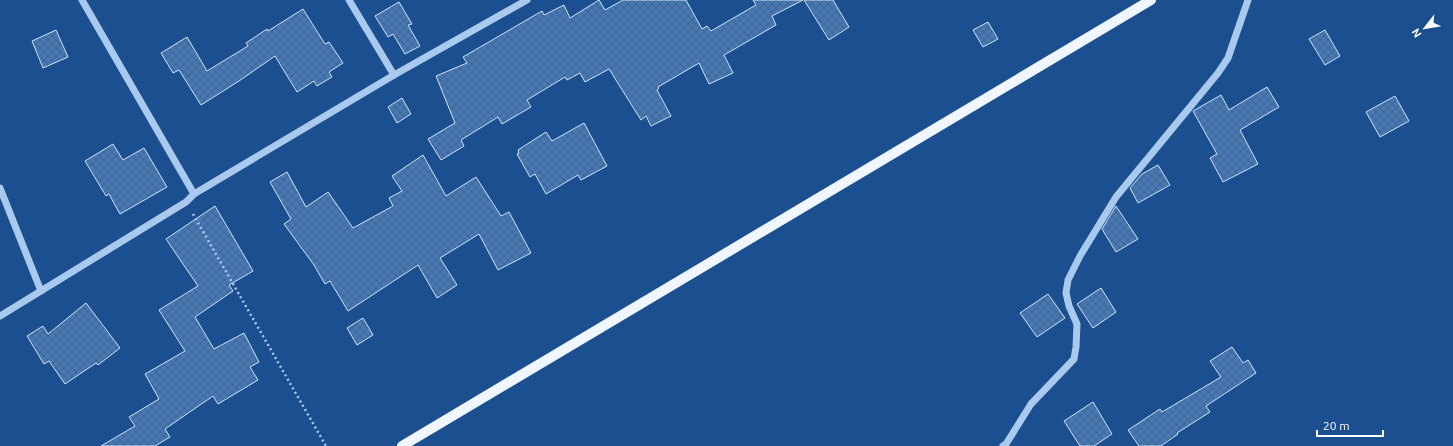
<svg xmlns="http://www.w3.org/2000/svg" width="1453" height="446" viewBox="0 0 1453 446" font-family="Ubuntu,sans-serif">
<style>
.building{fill:url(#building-cross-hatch);stroke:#cfe3fa}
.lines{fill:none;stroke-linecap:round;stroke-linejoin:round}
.path{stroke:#a9c9ee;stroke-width:2.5;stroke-dasharray:2 3;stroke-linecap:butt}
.minor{stroke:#a9c9ee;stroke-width:7}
.major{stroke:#f0f6ff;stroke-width:10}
</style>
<defs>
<pattern id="building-cross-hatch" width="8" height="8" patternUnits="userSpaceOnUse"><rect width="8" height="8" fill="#4478b7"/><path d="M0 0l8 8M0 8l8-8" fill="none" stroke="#486282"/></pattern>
</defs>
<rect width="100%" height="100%" fill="#1b4f8f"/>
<g class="building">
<path d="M599 0 605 10 623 0H686L702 29 707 26 711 31 756 5 753 0H803L772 16 776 25 724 55 733 73 709 84 699 63 658 87 659 88 657 90 671 116 651 126 646 116 641 120 609 69 585 82 580 73 567 80 565 77 527 100 531 107 502 124 498 117 461 140 464 146 441 160 428 139 455 123 436 76 467 63 463 57 542 11 544 15 564 5 570 18Z"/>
<path d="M804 0H833L849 27 829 40Z"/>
<path d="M399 2 412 24 408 25 420 46 405 54 393 34 388 37 375 16Z"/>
<path d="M303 9 325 44 329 42 343 63 329 72 332 77 317 86 314 81 297 92 275 56 239 81 201 105 179 70 173 73 161 53 187 37 207 71 248 46 246 43 267 29 268 31Z"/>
<path d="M988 22 998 39 983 47 973 30Z"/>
<path d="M56 30 68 57 43 68 32 41Z"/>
<path d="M1325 30 1340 56 1325 65 1309 39Z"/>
<path d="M1267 87 1279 107 1240 130 1258 164 1223 182 1210 158 1217 154 1193 111 1221 95 1229 110Z"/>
<path d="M1395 96 1409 121 1380 137 1366 112Z"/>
<path d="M402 98 411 114 397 123 388 107Z"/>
<path d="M584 123 607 166 581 180 578 175 546 194 535 174 530 177 517 154 519 153 518 150 546 132 552 141Z"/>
<path d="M113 144 123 160 144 148 167 187 120 214 109 194 106 196 85 161Z"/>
<path d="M423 155 446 196 476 177 501 216 509 212 531 253 498 270 479 234 440 258 457 285 437 298 418 265 348 311 330 281 325 284 314 265 284 224 291 219 270 182 287 172 306 207 328 192 353 228 393 206 389 198 402 191 392 176Z"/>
<path d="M1158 165 1170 185 1138 203 1130 188 1142 174Z"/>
<path d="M215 206 253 271 229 285 233 291 195 317 214 349 244 333 259 362 250 367 258 380 218 404 213 396 165 429 170 437 155 446H101L135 426 129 417 159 399 145 374 185 351 159 310 198 286 166 239Z"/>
<path d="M1116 206 1138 239 1116 252 1102 229Z"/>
<path d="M1101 288 1116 312 1093 328 1077 304Z"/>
<path d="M1048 294 1065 318 1037 337 1020 313Z"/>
<path d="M86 303 120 348 98 365 96 363 65 384 49 361 44 364 27 336 43 326 48 334Z"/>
<path d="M363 318 373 335 357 345 347 328Z"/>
<path d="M1232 347 1243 363 1248 360 1256 373 1206 406 1210 412 1177 433 1178 434 1161 446H1139L1128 430 1160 409 1162 412 1221 377 1210 361Z"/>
<path d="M1093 402 1112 434 1094 446H1080L1064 421Z"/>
</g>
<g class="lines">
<path class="path" d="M193 214 326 446"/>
<g class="minor">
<path d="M82 0 194 194"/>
<path d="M349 0 394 75"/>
<path d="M0 188 41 291"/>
<path d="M0 316 186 202 194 194 394 75 527 0"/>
<path d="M1003 446 1006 444 1031 404 1074 359 1076 347 1077 324 1069 306 1066 293 1068 280 1080 256 1116 197 1218 73 1228 58 1248 0"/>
</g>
<path class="major" d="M402 446 1151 0"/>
</g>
<g transform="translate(1425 28) rotate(239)" stroke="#1b4f8f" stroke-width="3" paint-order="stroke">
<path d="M0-3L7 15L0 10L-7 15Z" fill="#ffffff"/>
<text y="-6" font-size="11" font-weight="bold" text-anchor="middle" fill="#ffffff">N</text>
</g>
<path d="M1317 430v6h66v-6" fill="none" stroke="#ffffff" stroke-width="2"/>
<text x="1323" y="430" font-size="12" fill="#ffffff" stroke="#1b4f8f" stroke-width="3" paint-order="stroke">20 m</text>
</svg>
